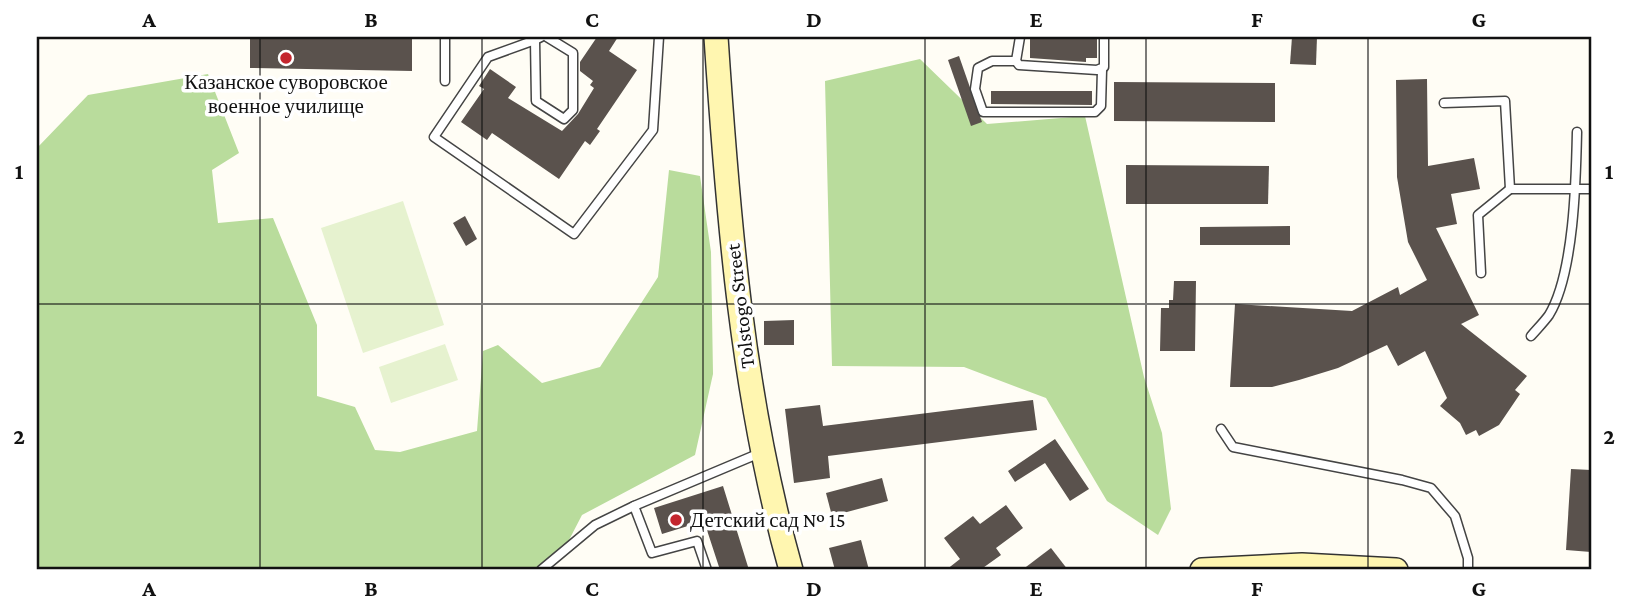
<svg xmlns="http://www.w3.org/2000/svg" width="1628" height="607" viewBox="0 0 1628 607" font-family="'Crimson Pro',serif">
<style>
.forest{fill:#b9dc9c}
.pitch{fill:#e6f2cf}
.building{fill:#5a524d}
.lines{fill:none;stroke-linecap:round;stroke-linejoin:round}
.lane-casing{stroke:#444;stroke-width:11}
.secondary-casing{stroke:#333;stroke-width:26}
.lane{stroke:#fff;stroke-width:8}
.secondary{stroke:#fff6b0;stroke-width:23}
.grid{fill:none;stroke:#111;stroke-width:2;stroke-opacity:0.55}
.poi-dot{fill:#c4262e;stroke:#fff;stroke-width:2.5}
.labels{text-anchor:middle;stroke-width:7;stroke-linejoin:round;paint-order:stroke}
.poi-label{font-size:21px;fill:#111;stroke:#fff}
.street-label{font-size:21px;fill:#111;stroke:#fff}
.neatline{fill:none;stroke:#111;stroke-width:2.5}
.grid-label{font-size:23px;text-anchor:middle;font-weight:bold;fill:#111}
</style>
<rect width="100%" height="100%" fill="#fffdf5"/>
<g class="forest">
<path d="M920 59 987 124 1085 116 1144 377 1162 433 1171 509 1158 535 1107 501 1046 398 964 367 832 366 825 81Z"/>
<path d="M208 74 239 153 212 170 218 223 273 218 317 325V396L355 407 375 450 400 452 477 431 483 351 498 345 542 383 600 367 658 277 669 170 700 176 711 252 713 374 695 455 582 515 568 542 535 570H37V148L88 95Z"/>
</g>
<g class="pitch">
<path d="M403 201 444 325 363 353 321 228Z"/>
<path d="M445 344 458 380 391 403 379 367Z"/>
</g>
<g class="building">
<path d="M250 37H412V71L250 68Z"/>
<path d="M597 37H618L609 51 637 70 597 129 600 131 590 145 585 141 559 179 492 133 487 140 461 122 484 89 479 86 490 69 516 87 508 98 562 131 578 114 594 88 590 85 593 81 580 71V62Z"/>
<path d="M1030 37H1097V58H1086V62L1030 58Z"/>
<path d="M1292 37H1317L1316 65 1290 64Z"/>
<path d="M959 56 982 122 971 126 948 60Z"/>
<path d="M1427 79 1428 166 1474 158 1480 189 1451 194 1457 224 1436 228 1479 315 1461 324 1527 376 1515 390 1520 394 1499 425 1479 436 1476 430 1466 435 1460 423 1440 406 1447 398 1425 351 1398 366 1387 345 1338 368 1299 380 1272 387H1230L1235 304 1352 311 1398 287 1400 295 1427 280 1408 242 1397 177 1396 80Z"/>
<path d="M1114 82 1275 83V122L1114 121Z"/>
<path d="M991 91H1092V105L991 104Z"/>
<path d="M1126 165 1269 166 1268 204H1126Z"/>
<path d="M465 216 477 239 466 246 453 223Z"/>
<path d="M1290 226V245H1200V227Z"/>
<path d="M1174 281H1196L1195 351H1160L1161 308H1169V300H1173Z"/>
<path d="M794 320V345H764V321Z"/>
<path d="M1033 400 1037 430 828 456 830 478 794 483 785 409 820 405 823 426Z"/>
<path d="M1055 439 1089 489 1070 501 1045 463 1015 482 1008 471Z"/>
<path d="M1571 469 1591 470V552L1566 550Z"/>
<path d="M882 478 888 501 832 516 826 493Z"/>
<path d="M723 486 749 570H720L704 521 662 534 654 508Z"/>
<path d="M1006 505 1023 528 996 548 1001 555 980 570H946L960 559 944 538 973 516 980 524Z"/>
<path d="M861 540 869 570H835L829 548Z"/>
<path d="M1051 548 1068 570H1022Z"/>
</g>
<g class="lines">
<g class="lane-casing">
<g id="lane">
<path d="M535 37V40L488 57 434 137 574 234 653 130 659 37"/>
<path d="M541 37 535 40 536 101 564 119 573 110V53L547 37"/>
<path d="M1020 37 1016 61 1019 65 1097 70 1104 67V37"/>
<path d="M1016 61H992L978 68 975 89 983 112H1095L1101 106 1102 70"/>
<path d="M445 81V37"/>
<path d="M1444 103 1505 101 1510 189H1591"/>
<path d="M1481 273 1478 215 1510 189"/>
<path d="M1531 336C1537 329 1544 322 1549 315 1574 274 1576 180 1577 132"/>
<path d="M1221 429 1233 447 1402 480 1431 488 1455 516 1468 558V570"/>
<path d="M541 570 595 525 634 506"/>
<path d="M707 570 697 541 652 553 634 506 760 453"/>
</g>
</g>
<g class="secondary-casing">
<g id="secondary">
<path d="M716 37C728 217 742 396 791 570"/>
<path d="M1202 570 1302 565 1396 570"/>
</g>
</g>
<use href="#lane" class="lane"/>
<use href="#secondary" class="secondary"/>
</g>
<path class="grid" d="M260 37V570M482 37V570M703 37V570M925 37V570M1146 37V570M1368 37V570M37 304H1591"/>
<g class="poi-dot">
<circle cx="286" cy="58" r="7"/>
<circle cx="676" cy="520" r="7"/>
</g>
<g class="labels">
<g class="poi-label">
<text x="286" y="89">Казанское суворовское<tspan x="286" dy="24">военное училище</tspan></text>
<text x="690" y="527" text-anchor="start">Детский сад № 15</text>
</g>
<g class="street-label">
<text transform="translate(740 306) rotate(-97)" y="7">Tolstogo Street</text>
</g>
</g>
<rect width="1628" height="607" fill="none" stroke="#ffffff" stroke-width="77"/>
<rect x="38" y="38" width="1552" height="530" class="neatline"/>
<g class="grid-label">
<text x="149" y="27">A</text>
<text x="371" y="27">B</text>
<text x="592" y="27">C</text>
<text x="814" y="27">D</text>
<text x="1036" y="27">E</text>
<text x="1257" y="27">F</text>
<text x="1479" y="27">G</text>
<text x="19" y="179">1</text>
<text x="1609" y="179">1</text>
<text x="19" y="444">2</text>
<text x="1609" y="444">2</text>
<text x="149" y="596">A</text>
<text x="371" y="596">B</text>
<text x="592" y="596">C</text>
<text x="814" y="596">D</text>
<text x="1036" y="596">E</text>
<text x="1257" y="596">F</text>
<text x="1479" y="596">G</text>
</g>
</svg>
